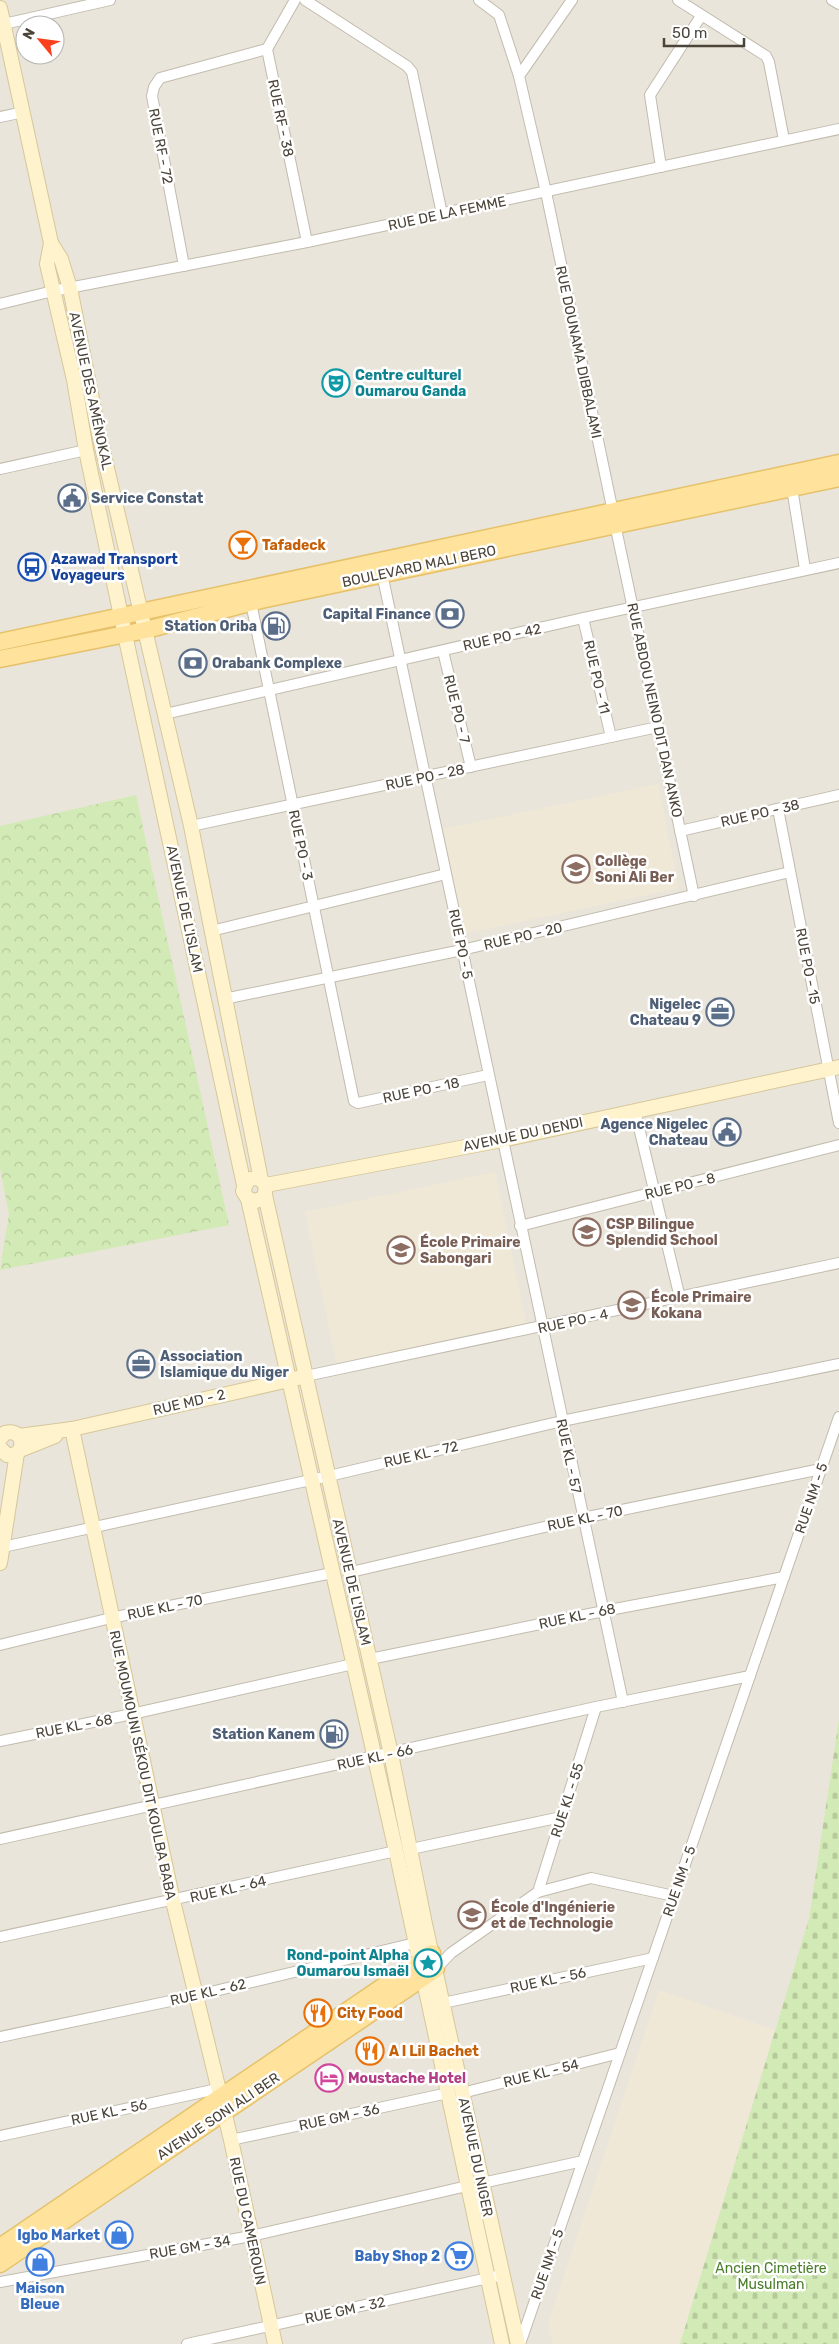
<svg xmlns="http://www.w3.org/2000/svg" width="839" height="2344" viewBox="0 0 839 2344" font-family="Rubik,sans-serif">
<style>
.residential{fill:#eae5da;fill-rule:evenodd}
.education{fill:#efe8d6}
.cemetery{fill:url(#cemetery-stones)}
.park{fill:url(#park-crowns)}
.lines{fill:none;stroke-linecap:round;stroke-linejoin:round}
.street-casing{stroke:#c2bbae;stroke-width:12}
.secondary-casing{stroke:#d6c79b;stroke-width:16}
.primary-casing{stroke:#e6c16a;stroke-width:19}
.street{stroke:#fff;stroke-width:10}
.secondary{stroke:#fff3cd;stroke-width:14}
.primary{stroke:#ffe39c;stroke-width:16}
.labels{text-anchor:middle;stroke-width:5;stroke-linejoin:round;paint-order:stroke}
.street-label{font-size:14px;fill:#4b4439;stroke:#fff}
.culture-label{font-size:14px;font-weight:bold;fill:#0d838f;stroke:#fff;text-anchor:start}
.service-label{font-size:14px;font-weight:bold;fill:#4e5e75;stroke:#fff;text-anchor:end}
.food-label{font-size:14px;font-weight:bold;fill:#c56008;stroke:#fff;text-anchor:start}
.transit-label{font-size:14px;font-weight:bold;fill:#164399;stroke:#fff;text-anchor:start}
.education-label{font-size:14px;font-weight:bold;fill:#785e54;stroke:#fff;text-anchor:start}
.hotel-label{font-size:14px;font-weight:bold;fill:#b23c85;stroke:#fff;text-anchor:start}
.shop-label{font-size:14px;font-weight:bold;fill:#366cbe;stroke:#fff;text-anchor:end}
.park-label{font-size:14px;fill:#4a7f2a;stroke:#fff}
</style>
<defs>
<pattern id="cemetery-stones" width="16" height="16" patternUnits="userSpaceOnUse" patternTransform="scale(1.25)"><rect width="16" height="16" fill="#d2eab5"/><path d="M2 7V4a2 2 0 0 1 4 0v3zM10 15v-3a2 2 0 0 1 4 0v3z" fill="#b6ca9c"/></pattern>
<pattern id="park-crowns" width="20" height="18" patternUnits="userSpaceOnUse" patternTransform="scale(1.25)"><rect width="20" height="18" fill="#d2eab5"/><path d="M2 6a3 3 0 1 1 6 0M12 15a3 3 0 1 1 6 0" fill="none" stroke="#b6ca9c"/></pattern>
</defs>
<rect width="100%" height="100%" fill="#f6f3ec"/>
<path class="residential" d="M0 0H839V2344H0ZM25 25H55V55H25Z"/>
<g class="education">
<path d="M658 784 679 888 464 934 443 829Z"/>
<path d="M495 1172 527 1327 337 1367 305 1212Z"/>
<path d="M659 1990 775 2030 680 2344H553L548 2323Z"/>
</g>
<path class="cemetery" d="M839 1719V2344H680L809 1919Z"/>
<path class="park" d="M136 795 229 1225 0 1270 9 1214 0 1168V826Z"/>
<g class="lines">
<g class="street-casing">
<g id="street">
<path d="M295 0 267 49 307 242"/>
<path d="M305 0 407 66 412 72 442 214"/>
<path d="M479 0 499 15 519 76"/>
<path d="M572 0 519 76 546 192 613 512"/>
<path d="M678 0 766 56 769 62 784 140"/>
<path d="M832 0 839 4"/>
<path d="M4 24 110 0"/>
<path d="M0 117 24 112"/>
<path d="M661 167 650 95 701 16"/>
<path d="M184 266 152 96 154 87 160 78 267 49"/>
<path d="M0 304 53 291 307 242 839 129"/>
<path d="M0 469 86 450"/>
<path d="M792 488 805 569"/>
<path d="M615 524 694 896"/>
<path d="M381 569 623 1702"/>
<path d="M250 598 354 1101 358 1103 488 1075"/>
<path d="M583 618 611 737"/>
<path d="M443 651 471 767"/>
<path d="M165 714 583 618 839 563"/>
<path d="M778 809 839 1123"/>
<path d="M191 826 658 727"/>
<path d="M680 831 839 795"/>
<path d="M211 931 446 874"/>
<path d="M224 999 462 950 790 872"/>
<path d="M635 1111 680 1298"/>
<path d="M520 1226 839 1145"/>
<path d="M306 1376 839 1263"/>
<path d="M3 1547 329 1476 562 1421 839 1364"/>
<path d="M351 1572 583 1518 821 1469"/>
<path d="M0 1645 111 1618 332 1573"/>
<path d="M370 1659 604 1611 784 1577"/>
<path d="M0 1741 132 1714 353 1664"/>
<path d="M0 1839 596 1707 750 1676"/>
<path d="M411 1849 561 1817"/>
<path d="M538 1892 596 1707"/>
<path d="M0 1937 396 1851"/>
<path d="M436 1969 451 1953 538 1892 591 1878 674 1896"/>
<path d="M443 2003 653 1958"/>
<path d="M0 2037 194 1996 415 1943"/>
<path d="M462 2093 620 2053"/>
<path d="M0 2136 217 2089"/>
<path d="M231 2140 448 2093"/>
<path d="M482 2183 583 2161"/>
<path d="M0 2282 251 2236 467 2186"/>
<path d="M187 2344 502 2275"/>
<path d="M520 2344 839 1417"/>
</g>
</g>
<g class="secondary-casing">
<g id="secondary">
<path d="M0 8 51 243 47 264 74 380 86 450 121 616 244 1185"/>
<path d="M51 243 61 259 70 288 99 434 191 826 261 1180"/>
<path d="M266 1185 502 1140 839 1067"/>
<path d="M265 1195 391 1754 425 1924 518 2344"/>
<path d="M248 1199 256 1201 264 1197 266 1187C263 1179 256 1176 248 1180L243 1191 248 1199 396 1851 502 2344"/>
<path d="M72 1429 173 1901 231 2140 275 2344"/>
<path d="M19 1436 72 1429 298 1378"/>
<path d="M0 1439 5 1433C26 1427 27 1458 7 1455L0 1448"/>
<path d="M20 1450 55 1436"/>
<path d="M0 1563 17 1453"/>
</g>
</g>
<g class="primary-casing">
<g id="primary">
<path d="M0 642 839 463"/>
<path d="M0 659 146 630 261 600 839 478"/>
<path d="M0 2247 432 1953"/>
<path d="M0 2264 436 1969"/>
</g>
</g>
<use href="#street" class="street"/>
<use href="#secondary" class="secondary"/>
<use href="#primary" class="primary"/>
</g>
<defs>
<g id="theatre-ring" transform="scale(1.4375)"><circle r="9.5" fill="#fff" stroke="#0f9aa8" stroke-width="1.5"/><path d="M-5-5.5Q0-4 5-5.5V0Q5 5 0 6Q-5 5-5 0ZM-3.3-2.5H-1v1.5H-3.3ZM1-2.5H3.3v1.5H1ZM-2.8 1Q0 5.5 2.8 1Z" fill="#0f9aa8"/></g>
<g id="civic-ring" transform="scale(1.4375)"><circle r="9.5" fill="#fff" stroke="#5c6f8a" stroke-width="1.5"/><path d="M-.6-6.5H3V-4.5H.6V-3L4-1V1h2V6H-6V1h2V-1L-.6-3ZM-1.2 2.5V6h2.4V2.5Z" fill="#5c6f8a"/></g>
<g id="bar-ring" transform="scale(1.4375)"><circle r="9.5" fill="#fff" stroke="#e8710a" stroke-width="1.5"/><path d="M-6-5H6L.8 .8V4.5H3.5V6h-7V4.5H-.8V.8Z" fill="#e8710a"/></g>
<g id="bus-ring" transform="scale(1.4375)"><circle r="9.5" fill="#fff" stroke="#1a4fb4" stroke-width="1.5"/><path d="M-5-6H5V4H4V6H2V4H-2V6H-4V4H-5ZM-3.5-4V0h7V-4ZM-3.5 1.2v1.5H-2V1.2ZM2 1.2v1.5H3.5V1.2Z" fill="#1a4fb4"/></g>
<g id="bank-ring" transform="scale(1.4375)"><circle r="9.5" fill="#fff" stroke="#5c6f8a" stroke-width="1.5"/><path d="M-6-4H6V4H-6ZM0-2.3a2.3 2.3 0 1 0 0 4.6a2.3 2.3 0 1 0 0-4.6Z" fill="#5c6f8a"/></g>
<g id="fuel-ring" transform="scale(1.4375)"><circle r="9.5" fill="#fff" stroke="#5c6f8a" stroke-width="1.5"/><path d="M-5.5-6h7V0h2V4h1.3V-2.5L3-4.5l.8-.8L6-3V5H2.5V1h-1V6h-7ZM-4.2-4.7v3.2H.2V-4.7Z" fill="#5c6f8a"/></g>
<g id="school-ring" transform="scale(1.4375)"><circle r="9.5" fill="#fff" stroke="#8d6e63" stroke-width="1.5"/><path d="M0-5L7-2L0 1L-7-2ZM-4 1L0 2.5L4 1V4Q0 6-4 4Z" fill="#8d6e63"/></g>
<g id="office-ring" transform="scale(1.4375)"><circle r="9.5" fill="#fff" stroke="#5c6f8a" stroke-width="1.5"/><path d="M-6-3h4V-5.5h4V-3h4V5H-6ZM-1-4.5V-3h2v-1.5ZM-6 0V1H6V0Z" fill="#5c6f8a"/></g>
<g id="university-ring" transform="scale(1.4375)"><circle r="9.5" fill="#fff" stroke="#8d6e63" stroke-width="1.5"/><path d="M0-5L7-2L0 1L-7-2ZM-4 1L0 2.5L4 1V4Q0 6-4 4Z" fill="#8d6e63"/></g>
<g id="sight-ring" transform="scale(1.4375)"><circle r="9.5" fill="#fff" stroke="#0f9aa8" stroke-width="1.5"/><path d="M0-6L1.8-2.2L6-1.7L2.9 1.2L3.7 5.4L0 3.3L-3.7 5.4L-2.9 1.2L-6-1.7L-1.8-2.2Z" fill="#0f9aa8"/></g>
<g id="restaurant-ring" transform="scale(1.4375)"><circle r="9.5" fill="#fff" stroke="#e8710a" stroke-width="1.5"/><path d="M-5-6h1v4h1v-4h1v4h1v-4h1v5L-1.5 .5V6h-2V.5L-5-1ZM5-6V6H3V1.5H1.5Q1.5-4 5-6Z" fill="#e8710a"/></g>
<g id="hotel-ring" transform="scale(1.4375)"><circle r="9.5" fill="#fff" stroke="#d1479c" stroke-width="1.5"/><path d="M-6-4.5h1.5V1H6V5H4.5V3h-9V5H-6ZM-4 0a1.8 1.8 0 1 1 3.6 0ZM.5 0V-2.5h3Q6-2.5 6 0Z" fill="#d1479c"/></g>
<g id="shop-ring" transform="scale(1.4375)"><circle r="9.5" fill="#fff" stroke="#3f7fe0" stroke-width="1.5"/><path d="M-5-2.5h2.3a2.7 3.5 0 0 1 5.4 0H5L5.5 6h-11ZM-1.5-2.5h3a1.5 2.3 0 0 0-3 0Z" fill="#3f7fe0"/></g>
<g id="supermarket-ring" transform="scale(1.4375)"><circle r="9.5" fill="#fff" stroke="#3f7fe0" stroke-width="1.5"/><path d="M-6-5.5h2.5l.6 2H6L4.5 2H-2.5L-4.4-4H-6ZM-1.5 3.2a1.3 1.3 0 1 0 .1 0ZM3 3.2a1.3 1.3 0 1 0 .1 0Z" fill="#3f7fe0"/></g>
</defs>
<g fill-rule="evenodd">
<use href="#theatre-ring" x="336" y="383"/>
<use href="#civic-ring" x="72" y="498"/>
<use href="#bar-ring" x="243" y="545"/>
<use href="#bus-ring" x="32" y="567"/>
<use href="#bank-ring" x="450" y="614"/>
<use href="#fuel-ring" x="276" y="626"/>
<use href="#bank-ring" x="193" y="663"/>
<use href="#school-ring" x="576" y="869"/>
<use href="#office-ring" x="720" y="1012"/>
<use href="#civic-ring" x="727" y="1132"/>
<use href="#school-ring" x="587" y="1232"/>
<use href="#school-ring" x="401" y="1250"/>
<use href="#school-ring" x="632" y="1305"/>
<use href="#office-ring" x="141" y="1364"/>
<use href="#fuel-ring" x="334" y="1734"/>
<use href="#university-ring" x="472" y="1915"/>
<use href="#sight-ring" x="428" y="1963"/>
<use href="#restaurant-ring" x="318" y="2013"/>
<use href="#restaurant-ring" x="370" y="2051"/>
<use href="#hotel-ring" x="329" y="2078"/>
<use href="#shop-ring" x="119" y="2235"/>
<use href="#supermarket-ring" x="459" y="2256"/>
<use href="#shop-ring" x="40" y="2262"/>
</g>
<g class="labels">
<g class="street-label">
<text transform="translate(281 118) rotate(78)" y="5">RUE RF - 38</text>
<text transform="translate(161 146) rotate(79)" y="5">RUE RF - 72</text>
<text transform="translate(447 213) rotate(-12)" y="5">RUE DE LA FEMME</text>
<text transform="translate(579 352) rotate(78)" y="5">RUE DOUNAMA DIBBALAMI</text>
<text transform="translate(91 391) rotate(78)" y="5">AVENUE DES AMÉNOKAL</text>
<text transform="translate(419 566) rotate(-12)" y="5">BOULEVARD MALI BERO</text>
<text transform="translate(502 637) rotate(-13)" y="5">RUE PO - 42</text>
<text transform="translate(597 677) rotate(77)" y="5">RUE PO - 11</text>
<text transform="translate(457 709) rotate(76)" y="5">RUE PO - 7</text>
<text transform="translate(655 710) rotate(78)" y="5">RUE ABDOU NEINO DIT DAN ANKO</text>
<text transform="translate(425 777) rotate(-12)" y="5">RUE PO - 28</text>
<text transform="translate(760 813) rotate(-13)" y="5">RUE PO - 38</text>
<text transform="translate(301 845) rotate(78)" y="5">RUE PO - 3</text>
<text transform="translate(185 909) rotate(78)" y="5">AVENUE DE L'ISLAM</text>
<text transform="translate(523 936) rotate(-13)" y="5">RUE PO - 20</text>
<text transform="translate(461 944) rotate(78)" y="5">RUE PO - 5</text>
<text transform="translate(808 966) rotate(79)" y="5">RUE PO - 15</text>
<text transform="translate(421 1090) rotate(-12)" y="5">RUE PO - 18</text>
<text transform="translate(523 1134) rotate(-12)" y="5">AVENUE DU DENDI</text>
<text transform="translate(680 1186) rotate(-14)" y="5">RUE PO - 8</text>
<text transform="translate(573 1321) rotate(-12)" y="5">RUE PO - 4</text>
<text transform="translate(189 1402) rotate(-13)" y="5">RUE MD - 2</text>
<text transform="translate(421 1454) rotate(-13)" y="5">RUE KL - 72</text>
<text transform="translate(569 1456) rotate(78)" y="5">RUE KL - 57</text>
<text transform="translate(811 1498) rotate(-71)" y="5">RUE NM - 5</text>
<text transform="translate(585 1518) rotate(-12)" y="5">RUE KL - 70</text>
<text transform="translate(352 1582) rotate(77)" y="5">AVENUE DE L'ISLAM</text>
<text transform="translate(165 1607) rotate(-12)" y="5">RUE KL - 70</text>
<text transform="translate(577 1616) rotate(-12)" y="5">RUE KL - 68</text>
<text transform="translate(74 1726) rotate(-11)" y="5">RUE KL - 68</text>
<text transform="translate(375 1757) rotate(-12)" y="5">RUE KL - 66</text>
<text transform="translate(143 1765) rotate(78)" y="5">RUE MOUMOUNI SÉKOU DIT KOULBA BABA</text>
<text transform="translate(567 1800) rotate(-72)" y="5">RUE KL - 55</text>
<text transform="translate(679 1881) rotate(-71)" y="5">RUE NM - 5</text>
<text transform="translate(228 1889) rotate(-13)" y="5">RUE KL - 64</text>
<text transform="translate(548 1980) rotate(-12)" y="5">RUE KL - 56</text>
<text transform="translate(208 1992) rotate(-13)" y="5">RUE KL - 62</text>
<text transform="translate(541 2073) rotate(-14)" y="5">RUE KL - 54</text>
<text transform="translate(109 2112) rotate(-12)" y="5">RUE KL - 56</text>
<text transform="translate(218 2116) rotate(-34)" y="5">AVENUE SONI ALI BER</text>
<text transform="translate(339 2117) rotate(-12)" y="5">RUE GM - 36</text>
<text transform="translate(476 2157) rotate(78)" y="5">AVENUE DU NIGER</text>
<text transform="translate(248 2221) rotate(78)" y="5">RUE DU CAMEROUN</text>
<text transform="translate(190 2247) rotate(-10)" y="5">RUE GM - 34</text>
<text transform="translate(547 2264) rotate(-71)" y="5">RUE NM - 5</text>
<text transform="translate(345 2310) rotate(-12)" y="5">RUE GM - 32</text>
</g>
<g class="culture-label">
<text x="355" y="380">Centre culturel<tspan x="355" dy="16">Oumarou Ganda</tspan></text>
<text x="409" y="1960" text-anchor="end">Rond-point Alpha<tspan x="409" dy="16">Oumarou Ismaël</tspan></text>
</g>
<g class="service-label">
<text x="91" y="503" text-anchor="start">Service Constat</text>
<text x="431" y="619">Capital Finance</text>
<text x="257" y="631">Station Oriba</text>
<text x="212" y="668" text-anchor="start">Orabank Complexe</text>
<text x="701" y="1009">Nigelec<tspan x="701" dy="16">Chateau 9</tspan></text>
<text x="708" y="1129">Agence Nigelec<tspan x="708" dy="16">Chateau</tspan></text>
<text x="160" y="1361" text-anchor="start">Association<tspan x="160" dy="16">Islamique du Niger</tspan></text>
<text x="315" y="1739">Station Kanem</text>
</g>
<g class="food-label">
<text x="262" y="550">Tafadeck</text>
<text x="337" y="2018">City Food</text>
<text x="389" y="2056">A I Lil Bachet</text>
</g>
<g class="transit-label">
<text x="51" y="564">Azawad Transport<tspan x="51" dy="16">Voyageurs</tspan></text>
</g>
<g class="education-label">
<text x="595" y="866">Collège<tspan x="595" dy="16">Soni Ali Ber</tspan></text>
<text x="606" y="1229">CSP Bilingue<tspan x="606" dy="16">Splendid School</tspan></text>
<text x="420" y="1247">École Primaire<tspan x="420" dy="16">Sabongari</tspan></text>
<text x="651" y="1302">École Primaire<tspan x="651" dy="16">Kokana</tspan></text>
<text x="491" y="1912">École d'Ingénierie<tspan x="491" dy="16">et de Technologie</tspan></text>
</g>
<g class="hotel-label">
<text x="348" y="2083">Moustache Hotel</text>
</g>
<g class="shop-label">
<text x="100" y="2240">Igbo Market</text>
<text x="440" y="2261">Baby Shop 2</text>
<text x="40" y="2293" text-anchor="middle">Maison<tspan x="40" dy="16">Bleue</tspan></text>
</g>
<g class="park-label">
<text x="771" y="2273">Ancien Cimetière<tspan x="771" dy="16">Musulman</tspan></text>
</g>
</g>
<g transform="translate(40 40) rotate(299)"><circle r="24" fill="#ffffff" stroke="#b7b4b0"/>
<path d="M0-4L9 19L0 12L-9 19Z" fill="#fc3f1d"/>
<text y="-8" font-size="14" font-weight="bold" text-anchor="middle" fill="#4b4439">N</text>
</g>
<path d="M664 38v8h80v-8" fill="none" stroke="#4b4439" stroke-width="2.5"/>
<text x="672" y="38" font-size="15" fill="#4b4439" stroke="#ffffff" stroke-width="4" paint-order="stroke">50 m</text>
</svg>
